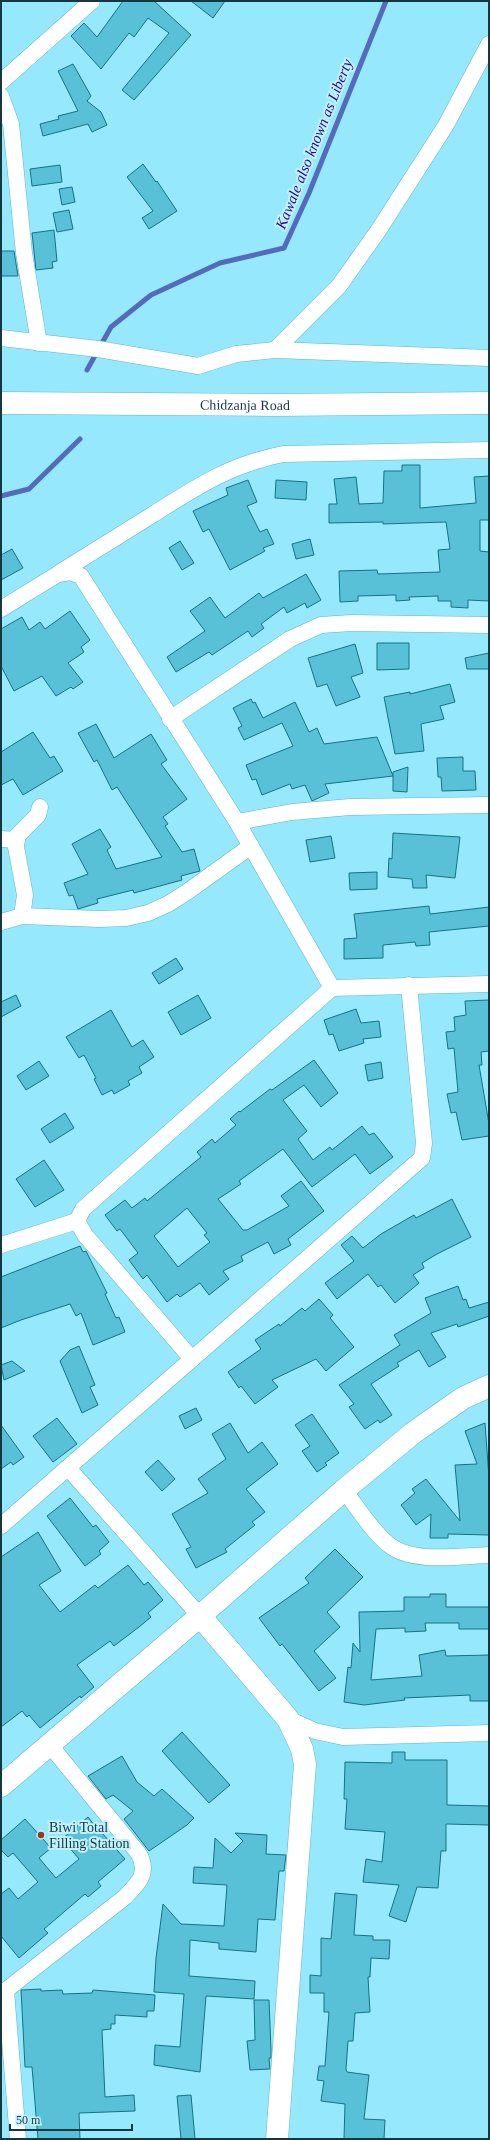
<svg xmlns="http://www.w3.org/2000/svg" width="490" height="2140" viewBox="0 0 490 2140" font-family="'Times New Roman',serif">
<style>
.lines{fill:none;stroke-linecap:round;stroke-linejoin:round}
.stream{stroke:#546bbc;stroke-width:5}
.building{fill:#59c1d7;stroke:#157283;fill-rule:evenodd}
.street-casing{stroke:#62b4c6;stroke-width:17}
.secondary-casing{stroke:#62b4c6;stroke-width:23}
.street{stroke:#fff;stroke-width:16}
.secondary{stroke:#fff;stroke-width:22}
.poi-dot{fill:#9e351e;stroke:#c1f1fc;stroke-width:1.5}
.labels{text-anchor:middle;stroke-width:4;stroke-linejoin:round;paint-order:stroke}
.street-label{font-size:14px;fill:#153840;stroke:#c1f1fc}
.poi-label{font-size:14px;fill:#153840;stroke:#c1f1fc;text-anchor:start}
.water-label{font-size:15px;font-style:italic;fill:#220895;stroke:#c1f1fc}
</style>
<rect width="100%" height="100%" fill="#96e9fc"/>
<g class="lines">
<g class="stream">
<path d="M87 370 111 327 151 295 220 263 284 248 309 193 386 1"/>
<path d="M1 496 29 489 80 439"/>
</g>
</g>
<g class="building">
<path d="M123 1H154L191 35 134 100 122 90 169 33 148 18 134 37 129 33 101 69 71 36 84 23 97 37Z"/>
<path d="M191 1H225L213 18Z"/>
<path d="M73 64 91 96 87 101 101 112 107 125 92 132 88 124 43 136 40 124 59 119 58 116 78 111 58 71Z"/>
<path d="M143 164 156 182 157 181 177 211 149 229 142 218 153 211 127 177Z"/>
<path d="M60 165 62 182 32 186 30 169Z"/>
<path d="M72 187 75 202 62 205 59 189Z"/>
<path d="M69 210 73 229 57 232 53 213Z"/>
<path d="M54 230 57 261 52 262 53 268 36 270 32 233Z"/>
<path d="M1 251H14L18 276H1Z"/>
<path d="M402 465H420V508L476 503 474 477 489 476V520H480V551L489 552V601L468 600V608L451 607V601H438V596L409 597 410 600 396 601V595L358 596V601L340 602 339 571 377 570 378 574 440 572 438 550 450 549 446 522 383 524V522L329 523V504H337L334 479 356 477 359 504 383 503 384 471H402Z"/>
<path d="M248 480 257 502 247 506 260 532 267 529 274 544 263 548 265 551 230 570 209 529 203 532 193 511 228 495 226 488Z"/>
<path d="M276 480 307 482 306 500 275 498Z"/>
<path d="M310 539 314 555 296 559 292 544Z"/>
<path d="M180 541 194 563 182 570 169 548Z"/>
<path d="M12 549 23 568 1 580V555Z"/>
<path d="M306 574 321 600 307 608 305 603 287 613 284 607 261 624 264 628 252 637 248 631 212 655 209 652 176 672 167 657 205 631 190 611 210 597 225 618 259 593 263 598Z"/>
<path d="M70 611 90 640 81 647 84 652 68 663 83 682 73 689 71 687 56 696 42 676 14 691 1 666V629L22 617 29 630 40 622 45 629Z"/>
<path d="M377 643H409V669L377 670Z"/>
<path d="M355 644 363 673 351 677 360 697 336 706 327 684 317 687 308 658Z"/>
<path d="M489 653V669H467L465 658Z"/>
<path d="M450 684 455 702 440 706 444 719 421 724 424 751 395 754 384 697 410 692V694Z"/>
<path d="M251 699 253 703 255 702 263 718 295 702 309 732 317 728 324 744 377 737 393 776 325 784 329 793 312 801 305 785 292 789 290 784 262 795 256 779 252 780 246 765 293 746 282 723 244 740 238 728 242 726 233 708Z"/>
<path d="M96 724 114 758 151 734 167 760 161 764 187 799 163 817 168 824 165 826 182 852 194 849 200 871 181 876 182 880 134 893 133 890 97 899 98 903 78 909 73 895 69 896 64 883 88 874 72 844 100 829 111 847 107 850 116 869 162 857 117 787 112 790 97 760 94 762 78 733Z"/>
<path d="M33 732 50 758 54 756 63 771 23 795 13 779 1 785V752Z"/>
<path d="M463 757V771H475L476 790 442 791 441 777H438L437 758Z"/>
<path d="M408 767 407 792 393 791V772Z"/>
<path d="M393 833 460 837 455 878 426 875 427 888H413L412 879 388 877 389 858 392 859Z"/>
<path d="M331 836 335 858 310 862 306 840Z"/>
<path d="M377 872V889L350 890 349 873Z"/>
<path d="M429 906 430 914 489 907V926L429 932 430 945 416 946 415 942 383 945V958L344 959V939L357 938 354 914Z"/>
<path d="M176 958 183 969 159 984 152 973Z"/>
<path d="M16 995 21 1006 1 1017V1002Z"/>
<path d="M198 995 211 1018 181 1035 168 1012Z"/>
<path d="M489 1000V1051L481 1052 482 1065H479L489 1124V1136L462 1140 456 1112 451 1113 447 1094 458 1092 454 1048 448 1049 446 1032 455 1031 454 1017 466 1015 465 1001Z"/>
<path d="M356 1009 361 1023 379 1021 381 1037 363 1039 364 1043 339 1051 333 1034 329 1035 324 1020Z"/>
<path d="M111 1010 132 1047 143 1040 154 1057 139 1067 142 1073 128 1081 130 1085 114 1094 112 1090 102 1095 94 1079 96 1078 84 1055 79 1058 66 1037Z"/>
<path d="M314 1060 338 1093 321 1107 304 1085 283 1100 307 1131 298 1139 313 1160 330 1147 332 1150 362 1126 369 1135 374 1133 393 1157 370 1174 355 1154 312 1187 283 1149 239 1181 241 1184 218 1199 243 1230H247L289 1206 281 1196 301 1181 324 1211 288 1239 291 1245 274 1254 268 1242 241 1256 243 1261 223 1271 229 1279 209 1295 200 1283 180 1297 177 1294 167 1302 147 1275 143 1279 129 1260 138 1253 120 1229 117 1231 105 1215 125 1200 132 1208 145 1198 147 1201 201 1157 197 1152 212 1139 215 1143 236 1125 230 1119 239 1111 240 1112 270 1089 272 1090ZM187 1208 207 1233 204 1235 210 1242 178 1267 154 1236Z"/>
<path d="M39 1061 49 1076 26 1090 17 1076Z"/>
<path d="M381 1062 383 1078 368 1081 365 1065Z"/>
<path d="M65 1113 74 1128 50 1143 41 1129Z"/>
<path d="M44 1160 64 1190 35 1207 16 1179Z"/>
<path d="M452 1199 471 1237 437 1254 422 1263 424 1268 413 1275 419 1283 395 1303 381 1285 378 1287 368 1274 337 1299 325 1283 354 1261 341 1245 352 1236 363 1248 381 1234 414 1215 416 1218Z"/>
<path d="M80 1246 83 1252 86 1251 107 1293 105 1294 116 1318 119 1317 125 1332 93 1345 81 1313 76 1316 70 1304 21 1320 1 1328V1277Z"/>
<path d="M458 1286 463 1300 466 1299 469 1308 489 1302V1316L458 1327 457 1324 431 1333 446 1357 429 1367 419 1350 397 1363 399 1366 371 1384 392 1415 380 1423 378 1420 365 1429 349 1407 354 1404 339 1385 400 1345 394 1335 431 1313 425 1298Z"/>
<path d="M319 1299 333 1315 330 1318 354 1347 326 1371 316 1359 272 1380 278 1387 255 1404 241 1386 239 1388 228 1372 261 1349 255 1340 279 1324 280 1326 302 1308 305 1311Z"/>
<path d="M79 1346 95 1385 90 1387 98 1405 82 1413 60 1361 70 1350Z"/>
<path d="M12 1361 25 1371 4 1380 1 1365Z"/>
<path d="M196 1408 202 1420 185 1429 179 1416Z"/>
<path d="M312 1414 339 1453 325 1463 327 1465 317 1472 302 1451 310 1446 295 1425Z"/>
<path d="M57 1418 77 1444 53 1462 33 1436Z"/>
<path d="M230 1423 248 1453 262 1442 278 1464 246 1489 265 1512 252 1522 255 1525 225 1549 227 1552 196 1568 186 1549 191 1547 172 1514 208 1493 198 1479 226 1459 212 1434Z"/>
<path d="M485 1423 489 1478V1535L448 1534V1538H430L431 1514 416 1525 401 1505 415 1493 412 1489 426 1479 460 1521 455 1465 477 1464 465 1431Z"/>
<path d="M1 1425 24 1457 13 1465 11 1462 1 1469Z"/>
<path d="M158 1460 175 1479 162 1491 145 1472Z"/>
<path d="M70 1498 93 1527 96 1525 109 1542 99 1551 101 1554 85 1566 47 1516Z"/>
<path d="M38 1532 61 1571 39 1585 60 1612 95 1585 98 1588 128 1565 144 1585 148 1582 163 1600 148 1613 151 1617 139 1627 114 1646 110 1641 77 1665 94 1687 81 1698 80 1696 40 1728 29 1715 27 1717 22 1711 1 1727V1557Z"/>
<path d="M335 1549 363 1577 327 1612 340 1627 314 1651 336 1678 319 1691 282 1644 280 1646 259 1618 309 1583 305 1578Z"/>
<path d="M430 1594H446V1607H489V1629H459V1623H425L426 1631 405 1632V1628L376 1629 371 1680 422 1676 419 1655 445 1650 446 1656 489 1655V1701H470V1695L404 1698 405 1700 364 1705 344 1702 348 1667 351 1668 353 1643 360 1652 359 1612 404 1611V1597H430Z"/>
<path d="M182 1732 230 1785 209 1803 162 1751Z"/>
<path d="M392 1752H405V1760H447V1805L489 1806V1825L446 1824V1851H441L438 1888 417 1887 406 1922 389 1916 399 1885 363 1882 366 1859 382 1862 385 1832 345 1829 347 1799H344L345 1762 392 1763Z"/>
<path d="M122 1756 137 1782 154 1796 162 1789 194 1818 187 1825 149 1851 124 1819 133 1811 113 1795 106 1799 88 1776Z"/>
<path d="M88 1817 101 1834 102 1833 125 1859 98 1882 101 1886 88 1897 85 1894 44 1929 48 1933 19 1958 1 1936V1894L9 1888 18 1899 38 1882 13 1853 8 1857 1 1850V1840L25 1819 51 1848 39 1858 56 1878 79 1859 62 1839Z"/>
<path d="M235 1833 267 1835 266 1854 286 1855 284 1871H279L275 1920 258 1919 256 1952 219 1949V1943L190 1940 189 1976 255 1981 254 1999 206 1996 200 2072 154 2065 155 2045 180 2047 184 1994 154 1992 156 1958 163 1904 181 1924 224 1926 227 1885 193 1883 194 1867 213 1868 215 1838 231 1853 243 1841Z"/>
<path d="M335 1893 357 1895 354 1935 373 1936V1940H390L389 1959 371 1958 370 1977H368L370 2012 355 2013 353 2041H348L346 2069 347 2072 369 2075 364 2119 385 2120 384 2139H344L345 2104 321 2101 324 2081 317 2080 319 2066H325L329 2012H324V1993H310V1975L321 1976V1938L331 1939Z"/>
<path d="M41 1989V1991L62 1990 63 1994 92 1993 93 1990 155 1995 154 2011H147V2017L115 2015V2024H111V2029L102 2030 105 2097 134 2095 135 2111 79 2113 80 2139H38L32 2067H25L21 1990Z"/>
<path d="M254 2000H269L271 2050V2058H269L270 2069 250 2070 247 2041 255 2040Z"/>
<path d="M191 2095 195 2139H181L177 2096Z"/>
</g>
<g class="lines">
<g class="street-casing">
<g id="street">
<path d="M1 82 92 1"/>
<path d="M1 96 11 124 24 253 39 343"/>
<path d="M1 338 98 349 198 366 236 354 275 350 489 358"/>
<path d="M275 350 339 286 378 231 446 125 489 44"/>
<path d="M59 573C90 554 121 534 152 515 198 486 229 465 283 454L489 450"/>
<path d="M1 609 58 574 70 572 81 576 237 822 332 988"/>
<path d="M170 719 290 639 321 625 351 623 489 625"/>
<path d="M237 822 292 812 350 807 489 805"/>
<path d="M1 839 17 840"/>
<path d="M22 916 25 895 16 847 17 836 38 815 40 807"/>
<path d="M1 922 22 916 99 919 126 918 148 913 168 904 187 892 251 846"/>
<path d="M1 1245 77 1221"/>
<path d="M192 1359 85 1235 77 1221 83 1209 332 988 489 984"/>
<path d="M68 1468 200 1616"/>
<path d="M344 1490C357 1507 371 1530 388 1544 411 1564 460 1556 489 1555"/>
<path d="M1 1526 422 1158 424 1143 409 985"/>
<path d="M288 1719 315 1731 343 1737 489 1733"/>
<path d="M6 1991 18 2139"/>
<path d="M1 1994 125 1897C139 1883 149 1873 139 1854L49 1744"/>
</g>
</g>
<g class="secondary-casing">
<g id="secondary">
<path id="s1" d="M1 403 274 405 489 403"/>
<path d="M200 1616 288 1719 302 1749 305 1764 277 2139"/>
<path d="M1 1786 200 1616 344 1490 413 1433 463 1398 489 1386"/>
</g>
</g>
<use href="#street" class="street"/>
<use href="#secondary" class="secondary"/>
</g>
<circle class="poi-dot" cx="41" cy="1835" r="4"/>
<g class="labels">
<g class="street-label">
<text dy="5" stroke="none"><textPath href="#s1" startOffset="244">Chidzanja Road</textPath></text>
</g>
<g class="poi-label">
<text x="49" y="1832">Biwi Total<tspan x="49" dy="16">Filling Station</tspan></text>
</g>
<g class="water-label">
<text transform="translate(314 144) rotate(-68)" y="5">Kawale also known as Liberty</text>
</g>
</g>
<rect width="490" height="2140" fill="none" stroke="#153840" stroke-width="4"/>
<path d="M10 2124v6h122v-6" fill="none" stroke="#153840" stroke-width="2"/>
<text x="16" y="2124" font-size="12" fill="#153840" stroke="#c1f1fc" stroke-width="3" paint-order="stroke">50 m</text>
</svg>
